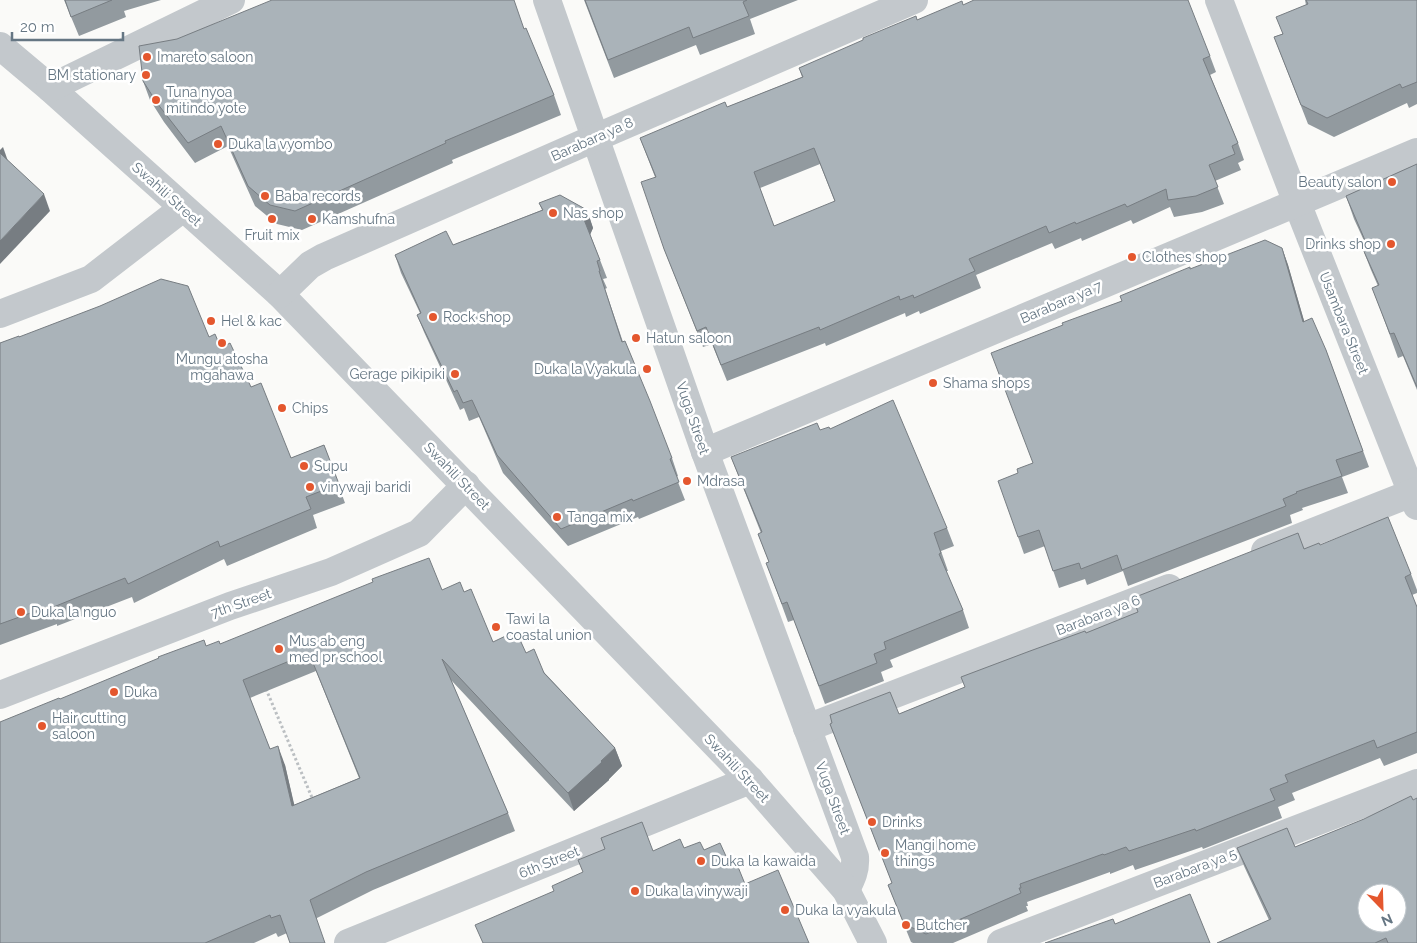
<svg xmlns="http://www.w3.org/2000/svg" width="1417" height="943" viewBox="0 0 1417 943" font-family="Raleway,sans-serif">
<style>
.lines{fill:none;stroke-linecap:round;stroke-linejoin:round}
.path{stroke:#bbbfc2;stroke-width:3;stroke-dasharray:2.5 2.5;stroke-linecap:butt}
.minor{stroke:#c3c8cc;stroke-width:28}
.wall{fill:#929a9f;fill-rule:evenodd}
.shaded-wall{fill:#777d82}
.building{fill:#aab3b9;stroke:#777d82;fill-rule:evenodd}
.poi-dot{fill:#e4572e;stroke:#fff;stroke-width:2}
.labels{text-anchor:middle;stroke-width:5;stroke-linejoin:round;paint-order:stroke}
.poi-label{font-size:14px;fill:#657683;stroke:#fff;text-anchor:start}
.street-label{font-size:14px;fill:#657683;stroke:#fff}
</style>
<rect width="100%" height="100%" fill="#fafaf8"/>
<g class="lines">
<path class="path" d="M266 689 313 800"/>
<g class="minor">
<path d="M547 0 705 452 855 857C856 870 852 878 846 890"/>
<path d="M1219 0 1297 203 1417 506"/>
<path d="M0 46 50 88 280 294 750 780 846 890 873 943"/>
<path d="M50 88 231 0"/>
<path d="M280 294 310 265 324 257 595 138 914 0"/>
<path d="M0 314 91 279 183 208"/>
<path d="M705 452 1417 152"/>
<path d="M1265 551 1417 491"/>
<path d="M0 695 230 606 331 572 419 533 466 485"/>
<path d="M807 728 1169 588"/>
<path d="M348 943 750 780"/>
<path d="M1001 943 1417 783"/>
</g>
</g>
<g class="wall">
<path d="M64 0H161L124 11 126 17 79 36Z"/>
<path d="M584 0H798L750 19 755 34 700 55 696 45 614 78Z"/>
<path d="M1305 0H1417V104L1409 108 1407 103 1334 137 1308 124 1274 37 1282 34 1306 5Z"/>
<path d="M963 5 1210 56 1216 72 1210 75 1238 143 1244 160 1238 163 1241 170 1215 181 1224 204 1202 212 1174 217 1170 207 1133 224 1131 220 1082 241 1081 238 1055 249 1052 243 976 275 981 288 920 314 919 311 906 317 905 313 826 346 825 343 727 381 712 344 703 347 664 249 655 177 640 138 727 107 802 77 799 68 917 20ZM820 164 835 202 774 226 760 188Z"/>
<path d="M524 29 554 95 561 115 452 160 453 163 302 230 277 224 255 206 228 146 195 163 164 122 150 100 143 81Z"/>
<path d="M1417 164V390L1403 356 1398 358 1381 311 1372 288 1378 286 1371 270 1362 247 1366 245 1354 219 1346 196Z"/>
<path d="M539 203 587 210 593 228 590 234 607 278 603 279 607 288 605 289 623 342 672 458 678 476 676 477 685 500 639 519 638 517 568 546 503 473 479 417 469 421 464 408 460 410 424 332 417 315 420 313 401 273 395 255 453 245 542 210Z"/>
<path d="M1282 248 1288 265 1304 321 1326 350 1369 467 1342 477 1348 493 1302 508 1303 510 1290 515 1292 523 1128 586 1123 571 1087 585 1085 579 1059 588 1045 546 1024 554 1018 537V473L1033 463 1063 325 1122 301 1190 269Z"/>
<path d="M19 337H209L221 348 251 387 291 458 324 445 345 503 313 515 317 528 227 566 224 559 134 603 132 597 57 626V624L0 645V343Z"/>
<path d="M830 429 947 528 954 546 941 551 948 571H946L963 610 969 628 890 660 893 667 881 672 884 681 825 704 794 620 788 622 773 581 769 562 758 534 761 533 731 457 820 430Z"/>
<path d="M1320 545 1411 574 1417 590V593L1412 595 1417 607V753L1384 766 1380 758 1292 793 1295 800 1278 807 1282 818 1203 849 1202 847 1135 870 1133 865 1110 874V872L1027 902 1028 906H1026L1028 911 953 943H913L911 942 888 885 892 883 830 724 899 714 965 687 1086 633 1304 549Z"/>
<path d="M442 590 464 592 493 642 526 653 615 748 622 766 609 779V780L574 811 451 680 508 813 515 831 373 890 287 933 278 937 276 933 254 943H0L60 699 206 646 220 644ZM316 671 359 778 294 805 285 765 270 749 250 698Z"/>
<path d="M1413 800 1417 943H1217L1269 920 1244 866 1237 848 1295 847Z"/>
</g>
<g class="shaded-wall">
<path d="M3 147 9 164 0 155V150Z"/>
<path d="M44 194 50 211 0 264V241Z"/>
<path d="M587 210 593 228 590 235 583 217Z"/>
<path d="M1282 248 1288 265 1309 338 1303 322Z"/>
<path d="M278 746 285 765 299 825 292 806Z"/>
<path d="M615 748 622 766 609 779V780L574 811 568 793Z"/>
</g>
<g class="building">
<path d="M65 0H112L71 17Z"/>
<path d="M272 0H514L524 29 526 28 554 95 445 141 446 143 295 211 270 205 248 186 221 126 188 143 157 103 143 81 139 46 177 39Z"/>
<path d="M585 0H747L743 2 749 16 693 38 689 27 608 60Z"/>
<path d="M974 0H1188L1210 56 1203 59 1238 143 1232 146 1235 154 1209 165 1218 187 1196 196 1168 200 1166 189 1127 207 1125 204 1076 224 1075 222 1049 233 1046 226 969 259 975 271 914 298 913 295 900 300 899 296 820 330 819 327 721 365 706 327 697 331 664 249 641 182 656 177 640 138 725 102 727 107 803 77 799 68 863 40V38L916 16 917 20 962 1 963 5ZM814 148 835 201 774 226 754 172Z"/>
<path d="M1306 0H1417V82L1402 88 1400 84 1327 118 1301 105 1274 37 1283 34 1276 17 1308 4Z"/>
<path d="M0 153 44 194 0 241Z"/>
<path d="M1417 164V387L1394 333 1390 334 1372 288 1379 285 1362 247 1367 245 1346 196Z"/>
<path d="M560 195 587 210 583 217 600 260 597 261 600 271H599L622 342 625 341 650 401 672 458 670 459 679 482 633 501 632 499 561 529 497 455 472 400 463 403 457 390 454 392 417 315 421 313 395 255 446 231 453 245 543 210 539 203Z"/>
<path d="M1265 240 1282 248 1303 322 1312 318 1326 350 1363 451 1336 460 1342 476 1296 492 1297 493 1283 499 1286 506 1122 570 1117 555 1081 569 1079 563 1053 571 1039 530 1018 537 998 481 1018 473 1017 469 1033 463 991 353 1063 325 1062 323 1122 301 1120 296 1190 267V269Z"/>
<path d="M161 279 188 286 209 337 215 334 221 348 230 343 251 387 261 383 291 458 324 445 339 484 306 497 311 509 220 547 218 541 128 584 125 578 51 608 50 606 0 624V343L19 336V337L100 306Z"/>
<path d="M893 400 947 528 934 533 941 553 939 554 963 610 884 642 886 649 874 654 877 663 819 686 787 602 782 604 766 563 769 562 758 534 762 532 731 457 817 423 820 430 829 427 830 429Z"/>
<path d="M1388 517 1411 574 1405 577 1417 607V732L1377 748 1374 740 1285 775 1288 782 1270 789 1275 800 1196 831 1195 829 1129 851 1126 847 1104 855 1103 854 1020 884 1021 888H1019L1021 893 926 934 904 924 888 885 892 883 830 724 832 723 830 715 890 692 899 714 965 687 961 677 1030 651 1085 631 1086 633 1138 612 1133 598 1298 533 1304 549 1319 543 1320 545Z"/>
<path d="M429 558 442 590 460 582 464 592 471 589 493 642 516 631 526 653 534 649 544 673 615 748 601 761 602 762 568 793 442 659 508 813 366 872 310 900 325 943H290L280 915 271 918 270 915 205 943H0V722L59 698 60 699 159 658 158 657 204 640 206 646 219 641 220 644 373 582 372 579ZM309 653 360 778 292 806 278 746 270 749 243 680Z"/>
<path d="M1411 796 1413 800 1417 798V943H1388L1386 938 1375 943H1217L1271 919 1237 848 1287 828 1295 847 1364 819ZM1367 893H1397V923H1367Z"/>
<path d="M642 822 653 851 680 839 684 848 700 842 704 850 720 843 730 865 736 862 745 884 778 870 809 943H483L475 925 554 891 552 886 583 872 578 860 605 849 601 838Z"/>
<path d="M1190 894 1210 943H1045L1113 919 1115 924Z"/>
</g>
<g class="poi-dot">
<circle cx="147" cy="57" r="5"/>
<circle cx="146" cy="75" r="5"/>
<circle cx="156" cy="100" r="5"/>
<circle cx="218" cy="144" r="5"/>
<circle cx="1392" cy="182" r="5"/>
<circle cx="265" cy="196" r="5"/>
<circle cx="553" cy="213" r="5"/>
<circle cx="272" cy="219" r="5"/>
<circle cx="312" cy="219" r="5"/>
<circle cx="1391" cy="244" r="5"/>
<circle cx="1132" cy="257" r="5"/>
<circle cx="433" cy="317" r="5"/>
<circle cx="211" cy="321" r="5"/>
<circle cx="636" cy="338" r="5"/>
<circle cx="222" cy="343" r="5"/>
<circle cx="647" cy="369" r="5"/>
<circle cx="455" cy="374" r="5"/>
<circle cx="933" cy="383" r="5"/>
<circle cx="282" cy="408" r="5"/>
<circle cx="304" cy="466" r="5"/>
<circle cx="687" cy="481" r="5"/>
<circle cx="310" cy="487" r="5"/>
<circle cx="557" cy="517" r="5"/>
<circle cx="21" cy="612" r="5"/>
<circle cx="496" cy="627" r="5"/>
<circle cx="279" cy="649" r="5"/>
<circle cx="114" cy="692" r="5"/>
<circle cx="42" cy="726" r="5"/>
<circle cx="872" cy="822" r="5"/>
<circle cx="885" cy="853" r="5"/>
<circle cx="701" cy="861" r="5"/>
<circle cx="635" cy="891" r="5"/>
<circle cx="785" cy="910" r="5"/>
<circle cx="906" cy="925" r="5"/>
</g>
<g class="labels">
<g class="poi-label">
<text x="157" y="62">Imareto saloon</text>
<text x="136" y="80" text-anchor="end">BM stationary</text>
<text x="166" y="97">Tuna nyoa<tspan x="166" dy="16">mitindo yote</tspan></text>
<text x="228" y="149">Duka la vyombo</text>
<text x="1382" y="187" text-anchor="end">Beauty salon</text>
<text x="275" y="201">Baba records</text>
<text x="563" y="218">Nas shop</text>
<text x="322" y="224">Kamshufna</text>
<text x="272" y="240" text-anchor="middle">Fruit mix</text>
<text x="1381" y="249" text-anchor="end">Drinks shop</text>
<text x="1142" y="262">Clothes shop</text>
<text x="443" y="322">Rock shop</text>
<text x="221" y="326">Hel &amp; kac</text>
<text x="646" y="343">Hatun saloon</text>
<text x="222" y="364" text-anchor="middle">Mungu atosha<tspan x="222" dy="16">mgahawa</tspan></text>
<text x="637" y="374" text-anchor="end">Duka la Vyakula</text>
<text x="445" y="379" text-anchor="end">Gerage pikipiki</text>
<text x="943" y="388">Shama shops</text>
<text x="292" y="413">Chips</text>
<text x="314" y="471">Supu</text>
<text x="697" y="486">Mdrasa</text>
<text x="320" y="492">vinywaji baridi</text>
<text x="567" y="522">Tanga mix</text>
<text x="31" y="617">Duka la nguo</text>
<text x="506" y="624">Tawi la<tspan x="506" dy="16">coastal union</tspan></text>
<text x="289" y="646">Mus ab eng<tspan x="289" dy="16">med pr school</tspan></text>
<text x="124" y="697">Duka</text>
<text x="52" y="723">Hair cutting<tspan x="52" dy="16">saloon</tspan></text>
<text x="882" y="827">Drinks</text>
<text x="895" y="850">Mangi home<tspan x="895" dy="16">things</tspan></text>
<text x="711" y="866">Duka la kawaida</text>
<text x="645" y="896">Duka la vinywaji</text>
<text x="795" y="915">Duka la vyakula</text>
<text x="916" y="930">Butcher</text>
</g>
<g class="street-label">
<text transform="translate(592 139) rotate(-24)" y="5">Barabara ya 8</text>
<text transform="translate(167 194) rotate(42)" y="5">Swahili Street</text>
<text transform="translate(1061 302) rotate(-23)" y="5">Barabara ya 7</text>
<text transform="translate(1344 323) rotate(68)" y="5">Usambara Street</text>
<text transform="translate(693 418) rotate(71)" y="5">Vuga Street</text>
<text transform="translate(457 476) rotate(46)" y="5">Swahili Street</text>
<text transform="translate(241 603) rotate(-19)" y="5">7th Street</text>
<text transform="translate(1098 615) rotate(-21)" y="5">Barabara ya 6</text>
<text transform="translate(737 768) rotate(47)" y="5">Swahili Street</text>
<text transform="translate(833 798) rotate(70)" y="5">Vuga Street</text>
<text transform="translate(549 862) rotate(-22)" y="5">6th Street</text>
<text transform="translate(1195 868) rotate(-21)" y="5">Barabara ya 5</text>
</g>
</g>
<g transform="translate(1382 908) rotate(157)"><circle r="24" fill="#ffffff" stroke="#c1c8cd"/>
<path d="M0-4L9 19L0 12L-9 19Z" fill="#e4572e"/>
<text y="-8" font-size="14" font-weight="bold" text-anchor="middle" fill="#657683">N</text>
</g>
<path d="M12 32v8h111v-8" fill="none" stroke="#657683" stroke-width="2.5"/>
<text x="20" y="32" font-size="15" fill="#657683" stroke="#ffffff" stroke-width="4" paint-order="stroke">20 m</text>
</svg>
